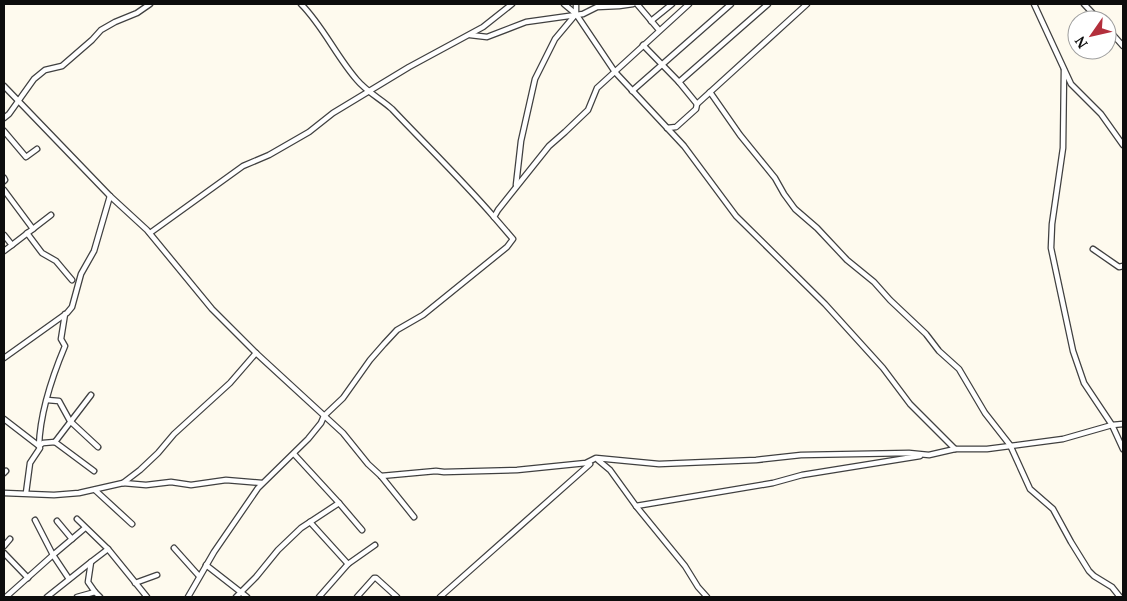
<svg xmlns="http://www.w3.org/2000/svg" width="1127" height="601" viewBox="0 0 1127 601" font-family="'PT Serif',serif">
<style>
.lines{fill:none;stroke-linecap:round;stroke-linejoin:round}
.minor-casing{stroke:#404040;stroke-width:7}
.minor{stroke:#fff;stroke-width:4.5}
</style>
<rect width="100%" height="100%" fill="#fefaee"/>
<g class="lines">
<g class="minor-casing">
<g id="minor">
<path d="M301 4C323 26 336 56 357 80 367 92 381 99 392 109 426 145 462 180 494 217"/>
<path d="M564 4 576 14 615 72 684 146 736 216 825 304 883 368 910 404 955 449"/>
<path d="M637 4 659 30"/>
<path d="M1034 4 1071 84 1101 114 1123 145"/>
<path d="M1084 4 1099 20"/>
<path d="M651 21 672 4"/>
<path d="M1107 28 1123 46"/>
<path d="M470 35 487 37 526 22 583 14 597 7 619 6 633 4"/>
<path d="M643 45 679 82 768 4"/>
<path d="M1064 70 1063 148 1052 224 1051 248 1073 351 1084 383 1112 425 1123 449"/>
<path d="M679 82 697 104 807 4"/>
<path d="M4 86 110 196 147 230 212 309 256 353 343 433 368 464 381 476 414 517"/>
<path d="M632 91 731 4"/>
<path d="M710 92 740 135 775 178 784 194 795 209 817 228 847 260 874 282 890 300 926 334 939 351 959 369 985 413 1010 445 1030 489 1053 509 1071 542 1089 571 1094 576 1112 587 1120 597"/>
<path d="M4 118 9 114 34 79 45 70 62 66 92 40 101 30 115 22 137 13 150 4"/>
<path d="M667 128 676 127 696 109 697 104"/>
<path d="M4 131 26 157 37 149"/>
<path d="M4 178 5 180 4 181"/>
<path d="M516 185 521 141 535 79 555 39 576 14V4"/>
<path d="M4 190 33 229"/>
<path d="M27 233 42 253 56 261 72 280"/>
<path d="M150 233 243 166 269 155 309 132 333 113 409 67 483 27 512 4"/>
<path d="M4 235 12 245 4 251"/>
<path d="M12 245 51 215"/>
<path d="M1093 249 1119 267 1123 266"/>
<path d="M4 358 67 313 72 307 81 274 94 251 110 196"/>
<path d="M47 400 59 401 70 421 98 447"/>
<path d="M4 419 39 446C40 412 52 377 65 346L61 339 65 314"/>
<path d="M55 442 91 395"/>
<path d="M294 454 339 503 362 530"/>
<path d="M598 460 610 470 636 506 685 566 698 587 707 597"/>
<path d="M4 473 6 471"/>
<path d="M381 476 436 471 444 472 517 470 586 463 596 458 659 464 756 460 801 455 909 453 929 455 955 449H987L1063 439 1112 425 1123 424"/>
<path d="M123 483 140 470 158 453 174 434 230 383 256 353"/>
<path d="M95 490 132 524"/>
<path d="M4 493 54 495 79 493 123 483 146 485 171 482 191 485 226 480 262 483"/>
<path d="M26 493 30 463 40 448 39 446 43 443 55 442 94 471"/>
<path d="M636 506 773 483 802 475 920 456"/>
<path d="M77 519 108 549 147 597"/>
<path d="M35 520 53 555 85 528"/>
<path d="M57 521 72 539"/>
<path d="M310 522 348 564"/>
<path d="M4 546 10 539"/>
<path d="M174 548 199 576"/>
<path d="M4 553 28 578"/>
<path d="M206 565 247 597"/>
<path d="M135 583 157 575"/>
<path d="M95 592 88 582 91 562 108 549"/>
<path d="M6 597 53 555 69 579"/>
<path d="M47 597 91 562"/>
<path d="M77 597 95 592 100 597"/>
<path d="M188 597 214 552 258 488 308 439 321 423 324 416 343 398 370 360 384 344 397 330 423 315 507 247 513 239 494 217 498 210 549 146 565 132 588 110 597 88 689 4"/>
<path d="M236 597 256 577 278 550 301 528 339 503"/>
<path d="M319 597 348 564 375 545"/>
<path d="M357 597 374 578H376L397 597"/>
<path d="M440 597 590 464"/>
</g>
</g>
<use href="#minor" class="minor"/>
</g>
<rect width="1127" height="601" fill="none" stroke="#0d0d0d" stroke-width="10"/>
<g transform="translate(1092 35) rotate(236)"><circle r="24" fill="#ffffff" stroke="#9e9e9e"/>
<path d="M0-4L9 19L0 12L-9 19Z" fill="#b32f3c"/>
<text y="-8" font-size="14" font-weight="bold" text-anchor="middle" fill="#0d0d0d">N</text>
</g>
</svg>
